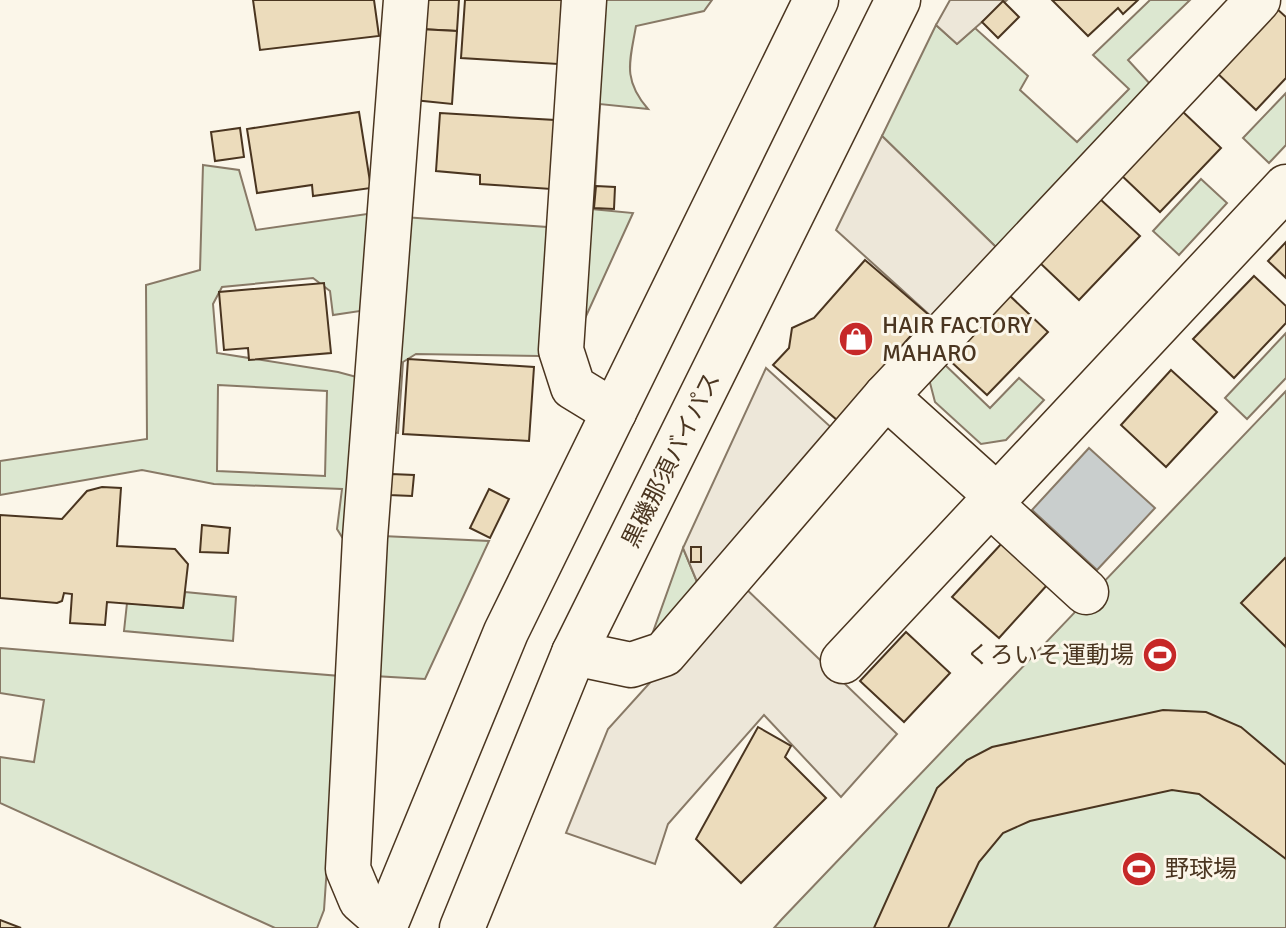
<svg xmlns="http://www.w3.org/2000/svg" width="1286" height="928" viewBox="0 0 1286 928" font-family="Signika,'Noto Sans JP',sans-serif">
<style>
.green{fill:#dce7d0;stroke:#887966;stroke-width:2;fill-rule:evenodd}
.parking{fill:#ede7d9;stroke:#887966;stroke-width:2}
.water{fill:#c9cecd;stroke:#887966;stroke-width:2}
.building{fill:#ecdcbc;stroke:#4a3520;stroke-width:2}
.lines{fill:none;stroke-linecap:round;stroke-linejoin:round}
.minor-casing{stroke:#4a3520;stroke-width:47}
.major-casing{stroke:#4a3520;stroke-width:47}
.minor{stroke:#fbf6e9;stroke-width:44}
.major{stroke:#fbf6e9;stroke-width:44}
.labels{text-anchor:middle;stroke-width:6;stroke-linejoin:round;paint-order:stroke}
.poi-label{font-size:24px;fill:#4a3520;stroke:#fbf6e9;text-anchor:start}
.street-label{font-size:24px;fill:#4a3520;stroke:#fbf6e9}
</style>
<rect width="100%" height="100%" fill="#fbf6e9"/>
<g class="green">
<path d="M598 0H712L704 11 636 26C630 61 622 79 648 109L600 104 594 208 591 209 633 213 582 325Z"/>
<path d="M1150 0H1190L1128 60 1152 86 998 249 882 136 936 25 957 44 975 28 1028 76 1020 90 1077 142 1129 89 1093 55Z"/>
<path d="M1286 93V145L1269 163 1243 138Z"/>
<path d="M203 165 239 170 256 230 367 214 374 219 367 310 333 315 330 291 313 278 222 287 213 304 217 353 338 372 364 379 354 529 342 537 337 529 342 489 214 484 142 470 0 495V461L147 439 146 285 200 270ZM218 385 327 391 325 476 217 471Z"/>
<path d="M1201 179 1227 203 1179 255 1153 231Z"/>
<path d="M403 217 547 227 539 356 416 354 403 362 398 433 388 432Z"/>
<path d="M1286 333V378L1247 419 1225 398Z"/>
<path d="M942 362 990 408 1019 378 1044 400 1006 440 981 444 935 402 929 379Z"/>
<path d="M1286 391V928H774L782 919Z"/>
<path d="M382 536 489 541 425 679 374 676Z"/>
<path d="M683 548 700 589 656 637 653 632Z"/>
<path d="M185 592 236 597 233 641 124 631 127 603 183 608Z"/>
<path d="M0 648 340 676 324 910 317 928H275L0 803V757L34 762 44 700 0 693Z"/>
</g>
<g class="parking">
<path d="M950 0H1007L957 44 936 25Z"/>
<path d="M882 136 998 249 933 318 836 230Z"/>
<path d="M766 368 834 430 700 589 683 548Z"/>
<path d="M740 583 897 734 841 797 764 715 668 824 655 864 566 833 608 729Z"/>
</g>
<path class="water" d="M1089 448 1155 508 1097 570 1032 510Z"/>
<g class="building">
<path d="M253 0H374L379 36 260 50Z"/>
<path d="M422 0H459L457 31 419 29Z"/>
<path d="M465 0H562L558 64 461 58Z"/>
<path d="M1052 0H1138L1123 14 1118 8 1088 36Z"/>
<path d="M1003 1 1019 17 998 38 982 22Z"/>
<path d="M1276 8 1286 17V78L1256 110 1215 71Z"/>
<path d="M419 29 457 31 452 104 414 100Z"/>
<path d="M1181 110 1221 148 1160 212 1120 174Z"/>
<path d="M359 112 371 188 313 196 312 185 257 193 247 129Z"/>
<path d="M440 113 555 120 551 189 480 184V175L436 171Z"/>
<path d="M240 128 244 157 215 161 211 132Z"/>
<path d="M596 186 615 187 614 209 594 208Z"/>
<path d="M1100 199 1140 236 1079 300 1039 262Z"/>
<path d="M1286 242V278L1268 261Z"/>
<path d="M865 260 929 315 837 420 773 365 789 348 792 328 814 318Z"/>
<path d="M1254 276 1286 306V323L1234 378 1193 339Z"/>
<path d="M324 283 331 353 249 360 248 348 224 350 219 292Z"/>
<path d="M1008 294 1048 332 987 395 947 358Z"/>
<path d="M408 359 534 367 529 441 403 434Z"/>
<path d="M1171 370 1217 412 1166 467 1121 425Z"/>
<path d="M391 474 414 475 412 496 389 495Z"/>
<path d="M102 487 121 488 117 546 175 549 188 564 183 608 107 602 105 625 70 623 72 594 64 593 62 601 57 603 0 598V515L62 519 87 491Z"/>
<path d="M489 489 509 499 490 538 470 528Z"/>
<path d="M202 525 230 528 228 553 200 552Z"/>
<path d="M1003 542 1048 584 999 638 952 597Z"/>
<rect x="691" y="547" width="10" height="15"/>
<path d="M1285 558 1286 559V647L1241 603Z"/>
<path d="M906 632 950 673 904 722 860 681Z"/>
<path d="M1163 710 1206 712 1241 727 1286 765V859L1199 794 1172 790 1030 821 1003 833 979 862 948 928H874L937 788 967 760 992 747Z"/>
<path d="M758 727 791 746 785 757 826 798 741 883 696 839Z"/>
<path d="M0 920 21 928H0Z"/>
</g>
<g class="lines">
<g class="minor-casing">
<g id="minor">
<path d="M584 0 561 350 573 387 614 412"/>
<path d="M886 396 997 496"/>
<path d="M990 504 1086 592"/>
<path d="M574 653 631 665 664 654 886 396 1258 0"/>
<path d="M843 661 1286 187"/>
<path d="M386 922 361 900 348 869 365 538 406 0"/>
</g>
</g>
<g class="major-casing">
<g id="major">
<path d="M384 928 506 632 816 0"/>
<path d="M462 928 574 653 898 0"/>
</g>
</g>
<use href="#minor" class="minor"/>
<use href="#major" class="major"/>
</g>
<defs>
<g id="shop-disc" transform="scale(1.8)"><circle r="9.5" fill="#c62828" stroke="#fbf6e9"/><path d="M-5-2.5h2.3a2.7 3.5 0 0 1 5.4 0H5L5.5 6h-11ZM-1.5-2.5h3a1.5 2.3 0 0 0-3 0Z" fill="#fff"/></g>
<g id="stadium-disc" transform="scale(1.8)"><circle r="9.5" fill="#c62828" stroke="#fbf6e9"/><path d="M0-5a6.5 5 0 1 0 0 10a6.5 5 0 1 0 0-10ZM-3.5-1.8h7v3.6h-7Z" fill="#fff"/></g>
</defs>
<g fill-rule="evenodd">
<use href="#shop-disc" x="856" y="339"/>
<use href="#stadium-disc" x="1160" y="655"/>
<use href="#stadium-disc" x="1139" y="869"/>
</g>
<g class="labels">
<g class="poi-label">
<text x="882" y="333">HAIR FACTORY<tspan x="882" dy="28">MAHARO</tspan></text>
<text x="1134" y="663" text-anchor="end">くろいそ運動場</text>
<text x="1165" y="877">野球場</text>
</g>
<g class="street-label">
<text transform="translate(671 460) rotate(-64)" y="8">黒磯那須バイパス</text>
</g>
</g>
</svg>
